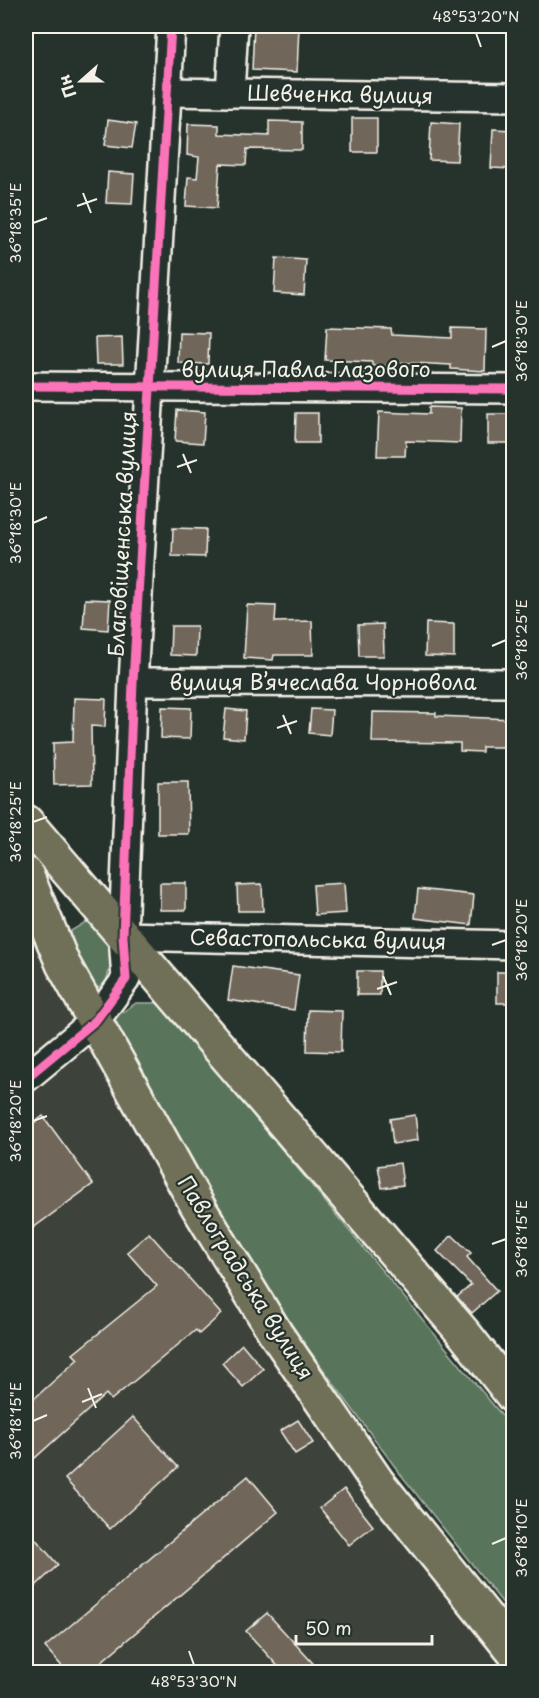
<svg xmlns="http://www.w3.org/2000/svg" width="539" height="1698" viewBox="0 0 539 1698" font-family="'Playpen Sans',sans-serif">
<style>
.built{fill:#3c423a}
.green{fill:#58745c;stroke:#a6b2a2;stroke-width:1.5}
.building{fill:#71665a;stroke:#f4f1e8;stroke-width:1.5}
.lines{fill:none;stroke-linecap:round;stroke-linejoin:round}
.minor-casing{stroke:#f4f1e8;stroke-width:32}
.major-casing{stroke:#f4f1e8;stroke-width:38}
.minor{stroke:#26332d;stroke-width:27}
.major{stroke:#706f59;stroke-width:33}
.cycleway-casing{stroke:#26332d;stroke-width:13}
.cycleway{stroke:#fb73b8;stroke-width:9}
.ticks{fill:none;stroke:#f4f1e8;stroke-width:2}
.labels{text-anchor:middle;stroke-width:4.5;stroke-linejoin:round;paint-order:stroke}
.street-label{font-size:21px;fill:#f4f1e8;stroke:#26332d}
.neatline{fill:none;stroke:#f4f1e8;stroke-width:2}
.ticks-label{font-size:15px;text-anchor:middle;fill:#f4f1e8}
</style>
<rect width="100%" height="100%" fill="#26332d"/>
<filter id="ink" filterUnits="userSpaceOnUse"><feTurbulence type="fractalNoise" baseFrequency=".0167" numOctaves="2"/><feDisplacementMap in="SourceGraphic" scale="12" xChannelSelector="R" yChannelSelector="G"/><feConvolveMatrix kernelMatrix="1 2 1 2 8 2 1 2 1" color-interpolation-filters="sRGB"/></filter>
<g filter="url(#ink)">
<path class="built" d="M26 913 81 1032 238 1306 506 1672H26Z"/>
<g class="green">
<path d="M89 920 104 927 114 953 105 985 94 989 72 948 69 932Z"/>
<path d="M136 1003H161L513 1429V1616L398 1471 221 1230 111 1020Z"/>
</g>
<g class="building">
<path d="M254 26H299L297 72 252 70Z"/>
<rect x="352" y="118" width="25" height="34"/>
<path d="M108 120 136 124 132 148 105 145Z"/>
<path d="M269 121 302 122V150L247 149 246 165 220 164 217 208 186 206 188 177 197 178 199 157 187 155 188 124 219 125V134L269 136Z"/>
<path d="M431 122 459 124 457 161 429 160Z"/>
<path d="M493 129 513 130V169L491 168Z"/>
<path d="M108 172 134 174 132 204 106 203Z"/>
<path d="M276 258 306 260 304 295 274 293Z"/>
<path d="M327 327 391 329 392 335 452 338V328L486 329 485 371 451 369V365L392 362V366H372V362L325 360Z"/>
<path d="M179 332 209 333 208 364 178 363Z"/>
<path d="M122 337 123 364H96L95 338Z"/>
<path d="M429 407 461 408 460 443 406 441 405 456H377L379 412 429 414Z"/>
<path d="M177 410 205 412 203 443 175 441Z"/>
<path d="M296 413H318V443H295Z"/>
<rect x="488" y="414" width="25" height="29"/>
<path d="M173 528 206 529 205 557 172 556Z"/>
<path d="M85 599 110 600 108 630 83 628Z"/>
<path d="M247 605 276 606 275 622 312 621 313 655H274L273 660 244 658Z"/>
<path d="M426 623 454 624V657L425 656Z"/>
<path d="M383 624 384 656H359L358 625Z"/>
<path d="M171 626H197L196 656 170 655Z"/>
<path d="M74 698 106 699 105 727 91 726 92 784 54 785 53 743 73 742Z"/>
<path d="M162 707 191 708 190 739 161 738Z"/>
<path d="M226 709 246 711 244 739 223 737Z"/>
<path d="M311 709 332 710 330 735 309 733Z"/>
<path d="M373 712 436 713V716L513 719V747H482V752L460 751V743L372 742Z"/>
<path d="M158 782H188L189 834H158Z"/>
<rect x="160" y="883" width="26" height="27"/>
<path d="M344 883 346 913 315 915 313 885Z"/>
<path d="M262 884 263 911H238L237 885Z"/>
<path d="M418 889 474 895 471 925 415 918Z"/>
<path d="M233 966 299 975 294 1010 228 1000Z"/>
<rect x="357" y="971" width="23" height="24"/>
<rect x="497" y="972" width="16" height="31"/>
<path d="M308 1010 342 1011 341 1052 307 1051Z"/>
<path d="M415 1115 418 1140 393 1144 390 1119Z"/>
<path d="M43 1116 93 1184 26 1233V1129Z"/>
<path d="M400 1163 403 1185 382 1188 378 1166Z"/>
<path d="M149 1233 221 1314 199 1334 196 1330 111 1400 106 1394 26 1466V1406L78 1359 73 1354 157 1286 127 1252Z"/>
<path d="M452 1235 471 1253 467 1257 497 1291 472 1313 457 1297 471 1285 437 1251Z"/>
<path d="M242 1344 263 1369 243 1387 222 1363Z"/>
<path d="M133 1417 178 1467 110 1529 65 1479Z"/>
<path d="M298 1420 313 1443 295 1454 280 1431Z"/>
<path d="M248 1476 278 1512 89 1672H67L45 1647Z"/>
<path d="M344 1489 373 1526 349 1545 320 1508Z"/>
<path d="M26 1528 58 1565 26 1595Z"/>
<path d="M267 1613 321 1672H283L246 1631Z"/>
</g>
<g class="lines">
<g class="minor-casing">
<g id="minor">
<path d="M167 92 514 97"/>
<path d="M230 93 234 26"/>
<path d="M26 386 514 389"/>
<path d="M133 682 514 683"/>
<path d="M123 936 514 945"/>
<path d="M26 1078 96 1020 126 979 123 936 133 682 171 26"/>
</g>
</g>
<g class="major-casing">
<g id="major">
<path d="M26 822 466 1336 514 1397"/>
<path d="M26 874 63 964 197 1205 276 1334 378 1483 514 1652"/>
</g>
</g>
<use href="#minor" class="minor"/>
<use href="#major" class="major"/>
<g class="cycleway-casing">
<g id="cycleway">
<path d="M26 386 514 389"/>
<path d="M26 1078 96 1020 126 979 123 936 133 682 171 26"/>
</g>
</g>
<use href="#cycleway" class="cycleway"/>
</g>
</g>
<path class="ticks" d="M476 33 481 47M83 193 91 213M77 206 97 199M33 223 47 218M492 347 506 341M183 454 191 473M177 467 197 460M33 523 47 517M492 646 506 640M283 715 291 734M277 728 297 721M33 822 47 817M492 945 506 940M383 976 391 995M377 989 397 982M33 1121 47 1116M492 1244 506 1239M88 1388 96 1408M82 1402 102 1394M33 1421 47 1415M492 1544 506 1538M189 1651 194 1665"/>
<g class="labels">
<g class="street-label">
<text transform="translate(340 95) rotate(1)" y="7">Шевченка вулиця</text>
<text x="306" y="377">вулиця Павла Глазового</text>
<text transform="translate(123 534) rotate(-87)" y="7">Благовіщенська вулиця</text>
<text x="323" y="690">вулиця В’ячеслава Чорновола</text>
<text transform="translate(318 940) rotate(1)" y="7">Севастопольська вулиця</text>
<text transform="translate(245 1278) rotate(58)" y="7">Павлоградська вулиця</text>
</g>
</g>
<rect width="539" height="1698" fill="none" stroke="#26332d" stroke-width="66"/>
<g transform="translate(81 81) rotate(249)" stroke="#26332d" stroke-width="4.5" paint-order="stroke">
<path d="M0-4.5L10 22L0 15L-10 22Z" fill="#f4f1e8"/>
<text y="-9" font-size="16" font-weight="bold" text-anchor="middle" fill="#f4f1e8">Пн</text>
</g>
<path d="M296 1635v9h136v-9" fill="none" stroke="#f4f1e8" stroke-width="3"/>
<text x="305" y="1635" font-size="18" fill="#f4f1e8" stroke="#26332d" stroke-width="4.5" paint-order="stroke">50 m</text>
<rect x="33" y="33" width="473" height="1632" class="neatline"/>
<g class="ticks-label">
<text x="476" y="22">48°53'20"N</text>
<text transform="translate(16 223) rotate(-90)" y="5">36°18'35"E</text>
<text transform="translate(522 341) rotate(-90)" y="5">36°18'30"E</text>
<text transform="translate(16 523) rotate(-90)" y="5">36°18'30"E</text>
<text transform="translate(522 640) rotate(-90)" y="5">36°18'25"E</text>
<text transform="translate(16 822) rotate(-90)" y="5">36°18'25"E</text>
<text transform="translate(522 940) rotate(-90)" y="5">36°18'20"E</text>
<text transform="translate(16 1121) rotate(-90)" y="5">36°18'20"E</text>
<text transform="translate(522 1239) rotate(-90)" y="5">36°18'15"E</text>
<text transform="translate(16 1421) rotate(-90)" y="5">36°18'15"E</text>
<text transform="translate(522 1538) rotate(-90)" y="5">36°18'10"E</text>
<text x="194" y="1687">48°53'30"N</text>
</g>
</svg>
